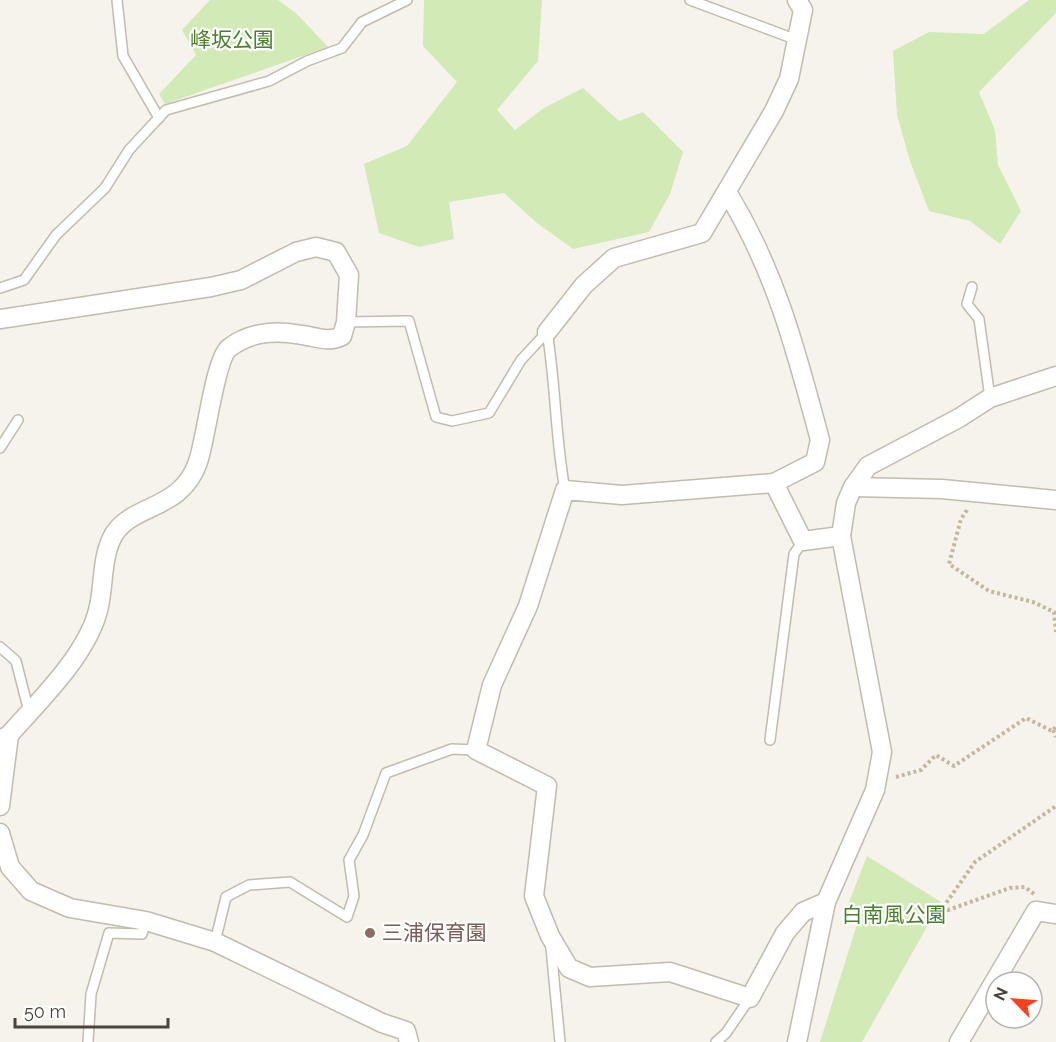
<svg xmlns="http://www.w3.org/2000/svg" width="1056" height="1042" viewBox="0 0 1056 1042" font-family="Raleway,'Noto Sans JP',sans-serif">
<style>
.green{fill:#d2eab5}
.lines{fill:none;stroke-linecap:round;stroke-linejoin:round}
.service-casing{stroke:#c2bbae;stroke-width:12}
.minor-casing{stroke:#c2bbae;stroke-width:21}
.path{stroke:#c4b79f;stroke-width:4;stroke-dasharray:3 3;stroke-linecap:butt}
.service{stroke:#fff;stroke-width:9}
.minor{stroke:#fff;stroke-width:18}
.education-dot{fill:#8d6e63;stroke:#fff;stroke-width:2}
.labels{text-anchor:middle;stroke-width:4.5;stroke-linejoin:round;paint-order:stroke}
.park-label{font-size:21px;fill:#4a7f2a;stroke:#fff}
.education-label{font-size:21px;fill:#785e54;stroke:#fff;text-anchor:start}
</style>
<rect width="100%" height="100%" fill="#f6f3ec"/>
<g class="green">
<path d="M210 0H278L297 14 328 47 165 104 159 94 196 55 182 30Z"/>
<path d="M424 0H542L538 61 497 110 515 130 544 108 583 88 619 121 643 112 683 152 670 194 649 232 573 249 537 223 504 193 449 202 454 239 419 247 379 233 364 164 407 146 457 82 423 46Z"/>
<path d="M1029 0H1056V13L979 92 995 130 998 165 1021 211 1000 244 970 221 929 211 910 161 897 115 893 51 929 32 984 34Z"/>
<path d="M867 856 941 902 862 1042H820L859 918 846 910Z"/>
</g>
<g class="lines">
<g class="service-casing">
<g id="service">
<path d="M117 0 123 56 159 118"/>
<path d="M690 0 797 40"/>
<path d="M972 287 967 304 979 319 990 398"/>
<path d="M0 288 24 280 56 235 105 188 129 150 166 110 269 81 307 61 342 48 362 22 407 0"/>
<path d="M346 322 409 321 436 417 452 421 489 413 521 360 547 332"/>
<path d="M547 332C556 384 555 437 565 490"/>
<path d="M0 448 18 420"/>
<path d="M0 647 16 661 29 712"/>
<path d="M770 740 794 554 803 541"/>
<path d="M215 942 226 897 249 885 290 882 347 917 354 896 349 860 363 835 386 773 452 749 476 750"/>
<path d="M551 948 560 1042"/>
<path d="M88 1042 91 994 109 933 142 934 146 921"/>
<path d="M716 1042 726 1033 750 998"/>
</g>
</g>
<g class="minor-casing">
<g id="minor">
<path d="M727 192C776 272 796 350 820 440L815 462 774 483 803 541 841 536"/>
<path d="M0 319 211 287 241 280 296 252 316 247 336 252 349 275 346 322 342 336C328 343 317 337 302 335 276 330 251 331 229 348 215 359 206 439 198 462 181 511 134 503 114 534 100 558 105 589 97 614 84 658 39 701 9 735L0 740"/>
<path d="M547 332 584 285 614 258 702 233 774 111 789 79 803 10 797 0"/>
<path d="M774 483 622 495 565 490 528 606 492 685 476 750 547 786 534 896 550 936 569 968 590 977 670 972 750 998 785 933 803 912 826 902"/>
<path d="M853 487 942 489 1056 500"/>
<path d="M0 806 9 735"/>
<path d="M0 833 10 867 31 891 70 908 146 921 215 942 382 1023 406 1031 409 1042"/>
<path d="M797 1042 826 902 875 790 882 752 841 536 846 503 853 487 868 466 959 418 990 398 1056 376"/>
<path d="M959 1042 1036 911 1056 914"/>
</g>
</g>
<g class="path">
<path d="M967 510 961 519 949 564 989 591 1033 602 1054 612 1056 632"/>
<path d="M1053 730 1056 737"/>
<path d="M896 777 921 770 936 755 954 766 1026 718 1052 731 1056 727"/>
<path d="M1034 894 1025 887 1010 888 948 910 944 906 975 862 1056 806"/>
</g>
<use href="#service" class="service"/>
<use href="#minor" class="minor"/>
</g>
<circle class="education-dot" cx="370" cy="933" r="6"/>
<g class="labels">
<g class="park-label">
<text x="232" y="47">峰坂公園</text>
<text x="894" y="922">白南風公園</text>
</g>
<g class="education-label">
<text x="382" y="940">三浦保育園</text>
</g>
</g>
<g transform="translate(1014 1000) rotate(295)"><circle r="28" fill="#ffffff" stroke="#b7b4b0" stroke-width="1.5"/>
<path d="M0-4.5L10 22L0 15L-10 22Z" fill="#fc3f1d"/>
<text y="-9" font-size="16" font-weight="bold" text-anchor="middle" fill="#4b4439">N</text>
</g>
<path d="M15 1018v9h153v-9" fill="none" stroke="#4b4439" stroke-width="3"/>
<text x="24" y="1018" font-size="18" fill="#4b4439" stroke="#ffffff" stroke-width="4.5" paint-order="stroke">50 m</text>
</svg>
